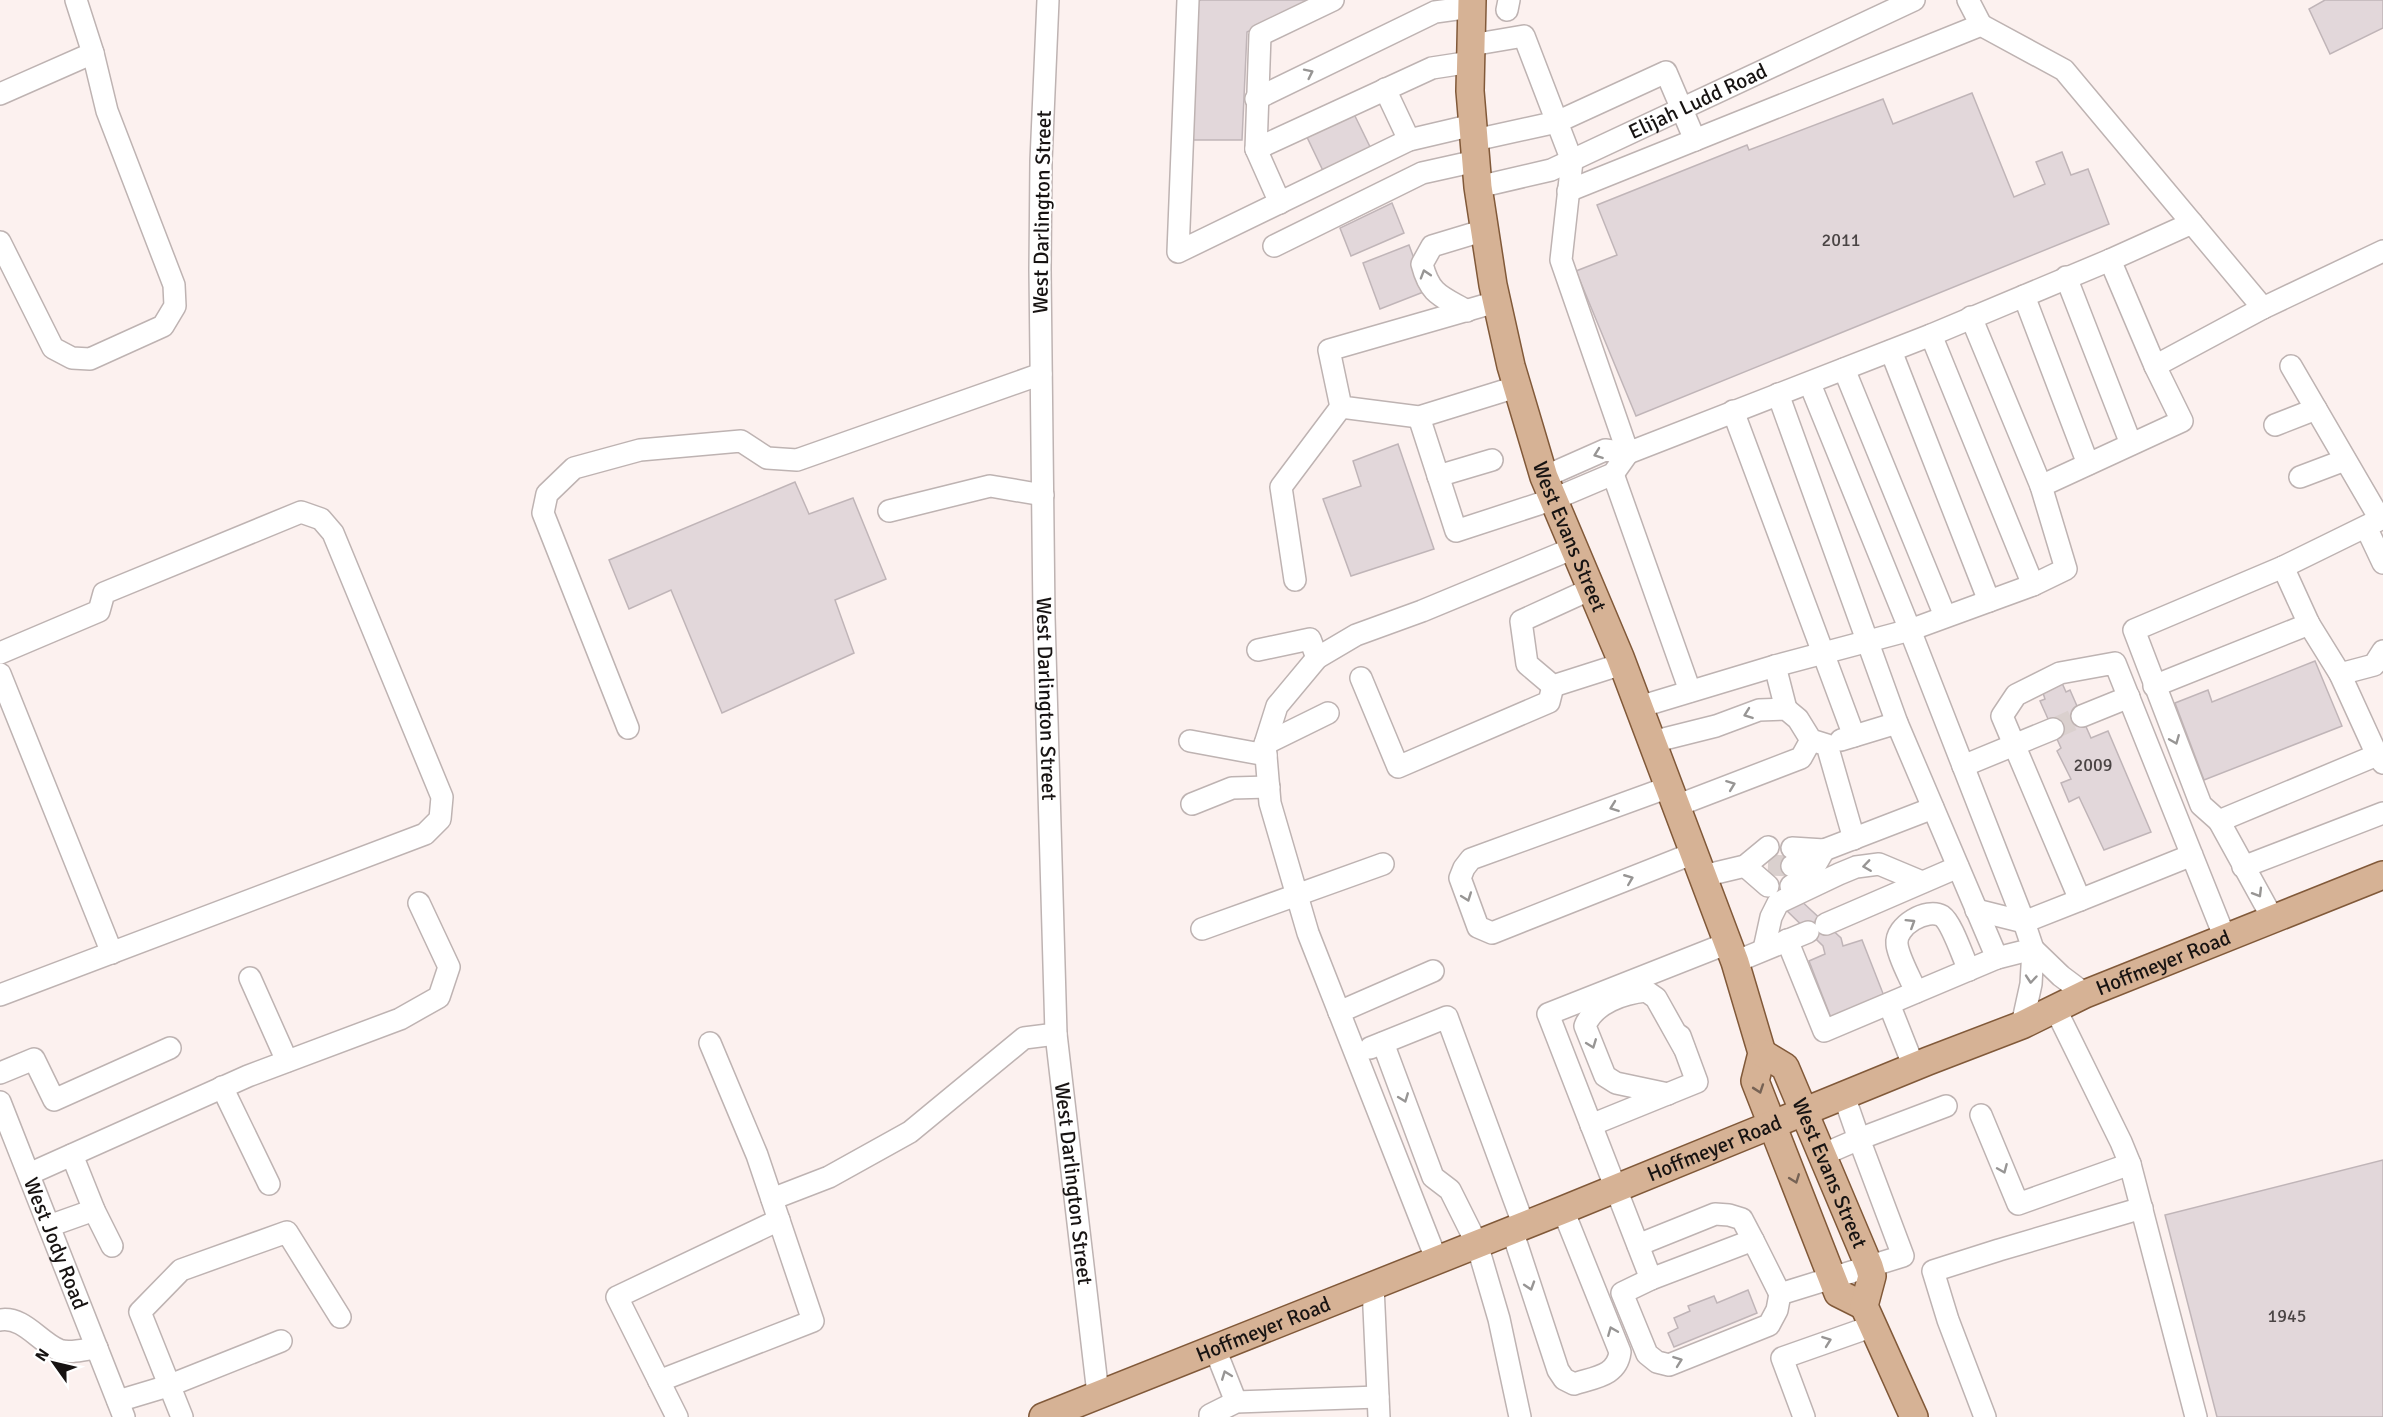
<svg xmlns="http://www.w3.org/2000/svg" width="2383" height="1417" viewBox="0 0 2383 1417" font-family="Signika,sans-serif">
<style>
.building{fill:#e2d7da;stroke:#c0b5b8;stroke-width:1.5}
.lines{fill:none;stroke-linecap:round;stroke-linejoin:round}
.minor-tunnel{stroke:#dad0ce;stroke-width:21;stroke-dasharray:21 10;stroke-linecap:butt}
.minor-casing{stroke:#beb3b2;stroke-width:24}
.major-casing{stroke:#815939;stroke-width:30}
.minor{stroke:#fff;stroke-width:21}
.major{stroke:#d6b295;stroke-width:27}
.oneway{stroke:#979594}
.oneway2{stroke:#766254}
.labels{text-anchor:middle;stroke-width:4.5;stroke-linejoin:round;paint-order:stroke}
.number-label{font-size:18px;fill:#4a4444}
.street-label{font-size:21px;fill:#171312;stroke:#fff}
</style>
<rect width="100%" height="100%" fill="#fcf1ef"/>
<g class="building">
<path d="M1201 0H1315L1247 32 1242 140H1191L1198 1Z"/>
<path d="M2325 0H2383V28L2330 54 2309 9Z"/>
<path d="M1972 93 2014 197 2045 184 2036 162 2062 152 2071 175 2088 169 2109 224 1636 416 1576 271 1617 255 1597 205 1747 145 1749 150 1883 99 1893 124Z"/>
<path d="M1353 112 1374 155 1326 177 1306 135Z"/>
<path d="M1392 203 1404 233 1351 256 1340 228Z"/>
<path d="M1409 245 1426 291 1380 309 1363 263Z"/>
<path d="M1398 444 1434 549 1351 576 1323 499 1361 486 1353 461Z"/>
<path d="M795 482 809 514 853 498 886 579 835 600 854 653 722 713 671 590 629 609 609 560Z"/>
<path d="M2315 661 2342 726 2204 780 2175 703 2208 690 2212 702Z"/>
<path d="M2062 683 2066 692 2070 690 2091 738 2108 731 2151 832 2104 850 2079 797 2069 802 2061 783 2071 779 2057 751 2061 748 2040 701 2045 699 2043 693Z"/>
<path d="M1798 898 1841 938 1843 946 1862 940 1884 996 1831 1018 1809 961 1825 954 1823 946 1780 904Z"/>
<path d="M2383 1160V1417H2217L2165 1215Z"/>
<path d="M1748 1290 1757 1313 1674 1347 1668 1333 1678 1328 1674 1318 1690 1311 1688 1306 1714 1296 1717 1303Z"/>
</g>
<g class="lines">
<g class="minor-tunnel">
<path d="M2053 729 2082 716"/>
<path d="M1768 865 1792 866"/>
</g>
<g class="minor-casing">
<g id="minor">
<path id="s1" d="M1048 0 1041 161 1040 270 1044 617 1056 1034 1098 1394"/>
<path d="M1188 0 1178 252 1409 140 1473 125"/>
<path d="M1968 0 1981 25"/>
<path d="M1507 10 1509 0"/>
<path d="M1471 45 1524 36 1557 122 1475 140"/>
<path d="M1385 89 1409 140"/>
<path d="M0 94 93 53"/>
<path d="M1256 99 1435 12 1471 7"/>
<path d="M1695 140 1666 72 1557 122 1572 161 1561 260 1628 453 1931 335 2110 260 2192 223 2263 308 2383 251"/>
<path d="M1256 149 1432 68 1471 62"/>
<path id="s2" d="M1478 187 1551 170 1914 0"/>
<path d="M1568 191 1981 25 2064 70 2192 223"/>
<path d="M1280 203 1256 149 1260 35 1333 0"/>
<path d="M0 242 53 348 72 358 90 359 163 326 175 306 174 285 107 111 93 53 76 0"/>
<path d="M1274 246 1422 173 1476 161"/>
<path d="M2110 260 2155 366"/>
<path d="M2066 277 2131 444"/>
<path d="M2024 296 2088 464"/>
<path d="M1496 302 1329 350 1341 407 1419 417 1516 387"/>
<path d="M1467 311C1441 296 1430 295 1422 264L1432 246 1485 230"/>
<path d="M1971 317 2041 486"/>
<path d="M1931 335 2033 585"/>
<path d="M1891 351 1989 601"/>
<path d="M2291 366 2380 519"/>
<path d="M1844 369 1945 616"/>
<path d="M1778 394 1897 723 1997 958"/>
<path d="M1733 411 1854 736"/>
<path d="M1419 417 1456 531 1554 499 1613 474 1628 453 1605 450 1544 477"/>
<path d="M2275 425 2316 409"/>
<path d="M1613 474 1690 691"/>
<path d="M1438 476 1492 460"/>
<path d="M2300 477 2345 460"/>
<path d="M889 511 990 486 1043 495"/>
<path d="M2366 527 2383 563"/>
<path d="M2283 567 2383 518"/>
<path d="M1295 580 1281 487 1341 407"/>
<path d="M1591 589 1521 621 1527 664 1553 686 1622 664"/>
<path d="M1258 650 1310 639 1317 658"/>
<path d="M0 653 99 611 104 593 301 512 321 519 333 533 442 797 440 819 425 834 0 995"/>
<path d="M1775 666 1786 709"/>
<path d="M0 674 112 953"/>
<path d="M2340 674 2374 665 2383 651"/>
<path d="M1361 678 1398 767 1549 702 1553 686"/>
<path d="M2154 686 2309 624"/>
<path d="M1639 707 1775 666 1910 630 2033 585 2066 569 2041 486 2182 421 2155 366 2263 308"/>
<path d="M2082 716 2129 697"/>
<path d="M628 728 543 513 547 494 574 468 640 450 741 441 767 458 797 460 1041 374"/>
<path d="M1841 740 1897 723"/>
<path d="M1190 741 1266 755"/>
<path d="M1652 742 1716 726 1759 710 1786 709 1798 719 1811 740 1827 745 1854 839"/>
<path d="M1265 744 1328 713"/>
<path d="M1963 766 2053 729"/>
<path d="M1669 787 1471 859 1464 868 1460 878 1478 927 1492 933 1694 853"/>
<path d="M1192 804 1232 788 1269 787"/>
<path d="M1676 806 1801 758 1811 740"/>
<path d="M2219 821 2201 805 2134 630 2283 567 2309 624 2340 674 2377 755 2383 763"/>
<path d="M1792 848 1824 850 1933 808"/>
<path d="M2192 855 2080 900 2002 716 2016 695 2060 673 2115 663 2225 938"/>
<path d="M1745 866 1768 886"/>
<path d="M1792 866 1824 850"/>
<path d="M2243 867 2383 813"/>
<path d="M1703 876 1745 866 1768 847"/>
<path d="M1791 886 1809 876 1824 850"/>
<path d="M1976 910 2024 922 2080 900"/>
<path d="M2273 919 2219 821 2377 755"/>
<path d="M1826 924 1958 867"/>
<path d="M1202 929 1383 864"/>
<path d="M1787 940 1824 1031 1997 958 2033 949 2024 922 1910 630 1810 384"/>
<path d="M1728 943 1548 1014 1651 1279 1753 1240 1780 1294 1903 1256 1859 1139 1946 1106"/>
<path d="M1764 949 1771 917 1778 903 1839 874 1856 867 1879 864 1922 882"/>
<path d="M1735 962 1808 932"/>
<path d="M250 978 287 1061"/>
<path d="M1916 992C1911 979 1898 957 1897 944 1895 926 1927 907 1942 916 1952 923 1963 958 1969 970"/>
<path d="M1889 1004 1914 1067"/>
<path d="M2055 1008 2121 1142 2130 1164 2196 1417"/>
<path d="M1339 1012 1433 971"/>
<path d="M2022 1025 2031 984 2033 949 2061 976 2085 994"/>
<path d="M1383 1043 1433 1177 1450 1190 1477 1244 1499 1319 1520 1417"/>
<path d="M1370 1048 1447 1017 1524 1226"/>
<path d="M0 1073 34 1059 54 1100 170 1048"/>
<path d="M222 1087 269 1184"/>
<path d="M1668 1094 1616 1083 1605 1076 1585 1026C1594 1003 1624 993 1646 991L1656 998 1684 1048"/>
<path id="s3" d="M0 1102 124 1417"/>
<path d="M1981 1115 2018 1204 2130 1164"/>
<path d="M1591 1125 1697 1082 1680 1036"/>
<path d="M72 1155 94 1210 112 1246"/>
<path d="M1822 1155 1859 1139 1844 1096"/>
<path d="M29 1174 248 1076 400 1019 439 997 449 967 419 903"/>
<path d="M772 1199 829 1177 910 1132 1024 1038 1056 1034"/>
<path d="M49 1226 94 1210"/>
<path d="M1512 1230 1558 1370 1564 1379 1574 1384C1595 1377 1617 1376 1620 1352L1563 1210"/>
<path d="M1638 1245 1715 1214 1729 1215 1742 1219 1753 1240"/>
<path d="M1437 1261 1308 933 1270 803 1265 744 1277 706 1317 658 1356 635 1422 611 1574 548"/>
<path d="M1651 1279 1622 1293 1647 1354 1657 1362 1669 1365 1769 1325 1777 1310 1780 1294"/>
<path d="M1373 1286 1379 1417"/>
<path d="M0 1320C24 1316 39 1342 59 1350 70 1354 86 1349 97 1348"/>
<path d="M1215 1349 1236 1402"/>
<path d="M659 1381 617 1297 779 1220"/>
<path d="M118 1401 168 1386 281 1341"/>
<path d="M182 1417 140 1312 181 1270 287 1232 340 1317"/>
<path d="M677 1417 659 1381 813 1321 757 1155 710 1043"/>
<path d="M1210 1417V1415L1236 1402 1378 1397"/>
<path d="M1804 1417 1782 1358 1873 1326"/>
<path d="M1985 1417 1948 1320 1933 1271 1999 1250 2142 1208"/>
</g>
</g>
<g class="major-casing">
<g id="major">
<path id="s4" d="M1472 0 1470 91 1478 187 1493 285 1511 366 1544 477 1620 657 1735 962 1762 1053 1755 1081 1838 1293 1864 1306"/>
<path id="s5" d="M1762 1053 1785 1067 1869 1266 1872 1276 1864 1306 1914 1417"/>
<path id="s6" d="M1043 1417 1563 1210 1928 1061 2022 1025 2085 994 2383 875"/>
</g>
</g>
<use href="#minor" class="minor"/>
<use href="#major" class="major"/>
</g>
<defs><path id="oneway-chevron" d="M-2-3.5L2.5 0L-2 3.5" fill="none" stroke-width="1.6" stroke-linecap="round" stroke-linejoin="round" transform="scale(1.5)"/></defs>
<g class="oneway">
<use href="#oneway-chevron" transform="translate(1309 73) rotate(-26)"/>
<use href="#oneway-chevron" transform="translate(1425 274) rotate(-107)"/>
<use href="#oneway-chevron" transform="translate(1598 454) rotate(160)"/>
<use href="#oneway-chevron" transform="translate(1748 714) rotate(160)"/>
<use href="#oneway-chevron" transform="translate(2175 740) rotate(68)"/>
<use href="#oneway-chevron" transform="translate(1731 785) rotate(-21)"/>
<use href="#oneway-chevron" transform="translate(1614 807) rotate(160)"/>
<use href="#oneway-chevron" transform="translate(1867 866) rotate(172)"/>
<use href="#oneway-chevron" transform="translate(1629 879) rotate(-22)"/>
<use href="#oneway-chevron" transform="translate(2258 893) rotate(59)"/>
<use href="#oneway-chevron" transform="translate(1467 897) rotate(70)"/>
<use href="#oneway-chevron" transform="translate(1911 923) rotate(-32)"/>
<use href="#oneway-chevron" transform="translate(2031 979) rotate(95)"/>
<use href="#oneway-chevron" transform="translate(1592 1044) rotate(69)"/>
<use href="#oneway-chevron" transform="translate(1404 1098) rotate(69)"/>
<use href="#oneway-chevron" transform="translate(2003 1169) rotate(67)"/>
<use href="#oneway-chevron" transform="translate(1530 1286) rotate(72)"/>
<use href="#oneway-chevron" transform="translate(1612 1331) rotate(-112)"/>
<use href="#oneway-chevron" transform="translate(1827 1341) rotate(-20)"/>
<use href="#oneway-chevron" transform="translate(1678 1361) rotate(-20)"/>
<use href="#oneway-chevron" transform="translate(1226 1375) rotate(-111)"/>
</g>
<g class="oneway2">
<use href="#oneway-chevron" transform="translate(1759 1089) rotate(71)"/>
<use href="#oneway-chevron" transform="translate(1795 1179) rotate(69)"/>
</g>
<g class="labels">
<g class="number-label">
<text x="1841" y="246">2011</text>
<text x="2093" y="771">2009</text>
<text x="2287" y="1322">1945</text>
</g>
<g class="street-label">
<text dy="7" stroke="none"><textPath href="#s2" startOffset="237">Elijah Ludd Road</textPath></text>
<text transform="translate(1042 212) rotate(-89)" y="7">West Darlington Street</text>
<text dy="7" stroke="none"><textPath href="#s4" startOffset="550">West Evans Street</textPath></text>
<text dy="7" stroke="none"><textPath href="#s1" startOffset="699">West Darlington Street</textPath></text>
<text dy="7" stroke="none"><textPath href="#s6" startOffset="1209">Hoffmeyer Road</textPath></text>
<text dy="7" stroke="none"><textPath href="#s6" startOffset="723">Hoffmeyer Road</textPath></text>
<text dy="7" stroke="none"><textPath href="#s5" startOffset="142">West Evans Street</textPath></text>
<text dy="7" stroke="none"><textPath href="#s1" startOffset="1185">West Darlington Street</textPath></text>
<text dy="7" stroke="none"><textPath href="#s3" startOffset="152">West Jody Road</textPath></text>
<text dy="7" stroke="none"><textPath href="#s6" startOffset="237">Hoffmeyer Road</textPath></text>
</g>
</g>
<g transform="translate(54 1363) rotate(304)" stroke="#ffffff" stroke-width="4.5" paint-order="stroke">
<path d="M0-4.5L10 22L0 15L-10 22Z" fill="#171312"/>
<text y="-9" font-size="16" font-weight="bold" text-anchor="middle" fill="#171312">N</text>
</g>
</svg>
